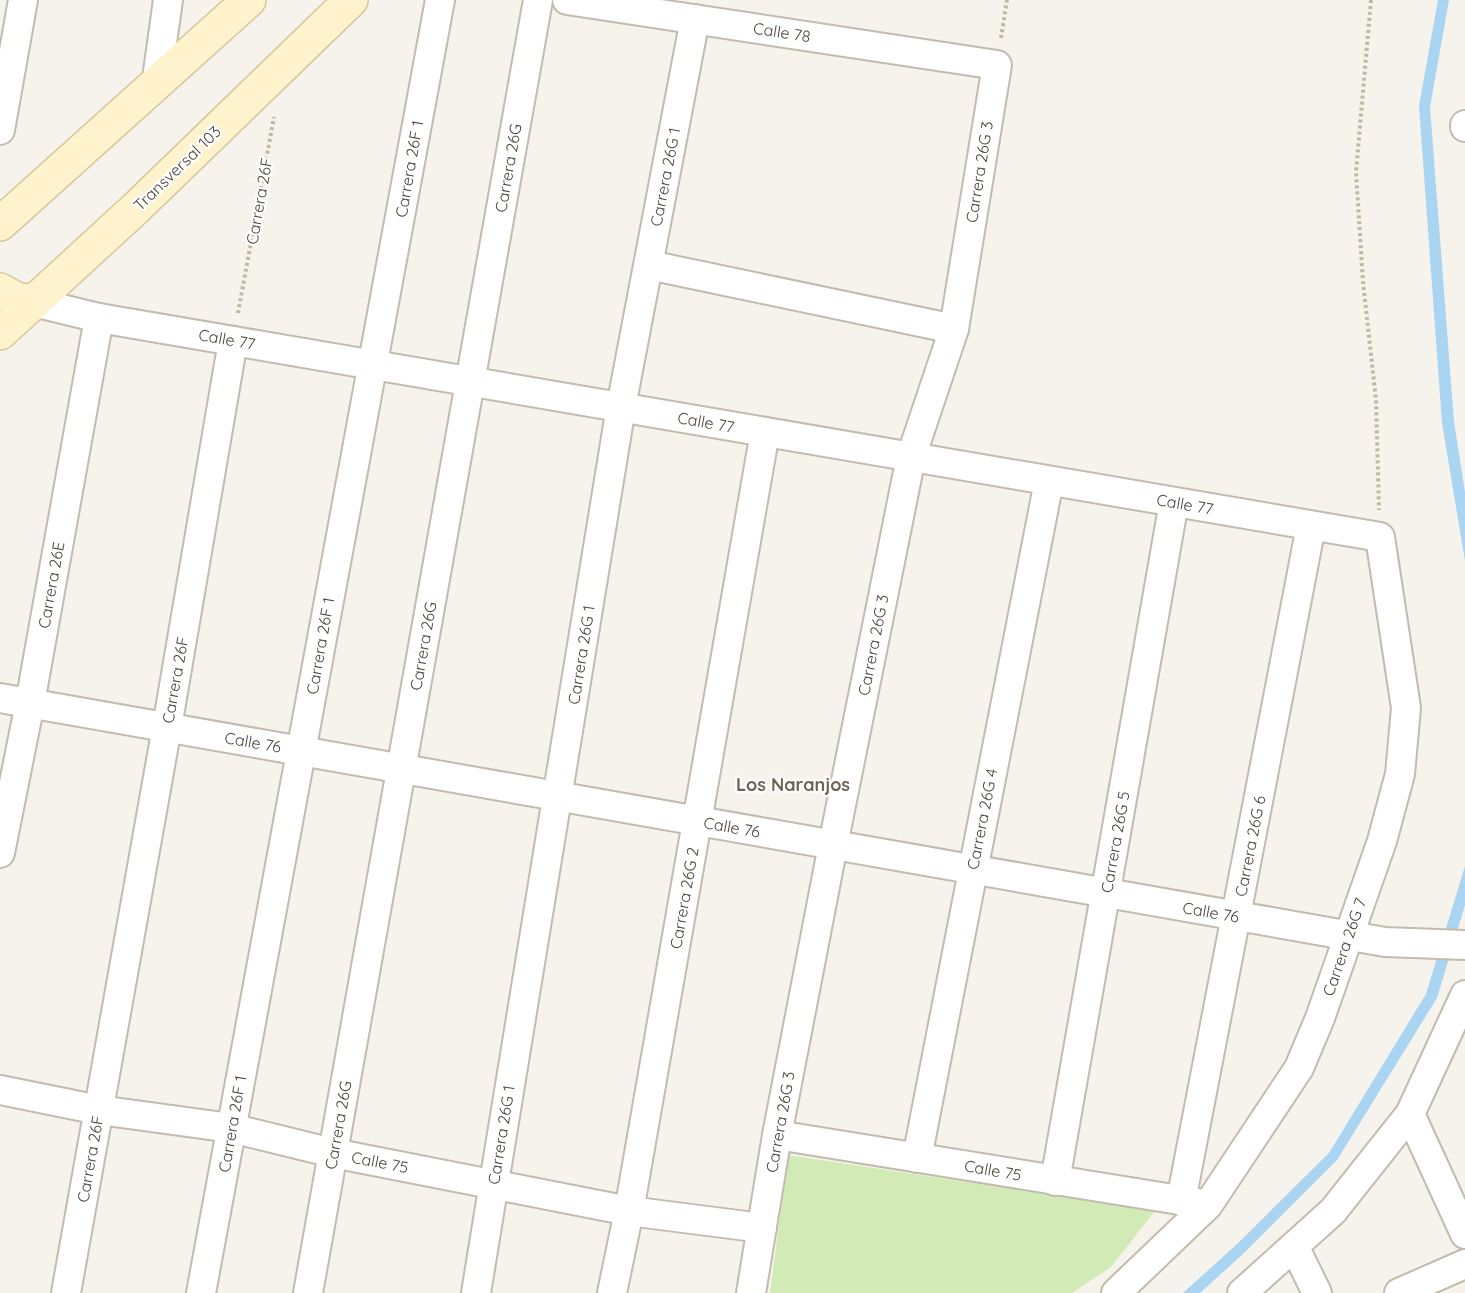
<svg xmlns="http://www.w3.org/2000/svg" width="1465" height="1293" viewBox="0 0 1465 1293" font-family="Quicksand,sans-serif">
<style>
.green{fill:#d2eab5}
.water{fill:#a9d4f2}
.lines{fill:none;stroke-linecap:round;stroke-linejoin:round}
.street-casing{stroke:#c2bbae;stroke-width:32}
.secondary-casing{stroke:#d6c79b;stroke-width:36}
.path{stroke:#c4b79f;stroke-width:4;stroke-dasharray:3 3;stroke-linecap:butt}
.street{stroke:#fff;stroke-width:28}
.secondary{stroke:#fff3cd;stroke-width:33}
.labels{text-anchor:middle;stroke-width:4.5;stroke-linejoin:round;paint-order:stroke}
.street-label{font-size:16px;fill:#4b4439;stroke:#fff}
.neighbourhood-label{font-size:18px;font-weight:bold;fill:#6e6250;stroke:#fff}
</style>
<rect width="100%" height="100%" fill="#f6f3ec"/>
<path class="green" d="M788 1155 1155 1211 1111 1267 1072 1293H770Z"/>
<g class="water">
<path d="M1438 0H1449L1430 107 1454 422 1465 492V561L1442 423 1419 106Z"/>
<path d="M1465 866V905L1437 998 1337 1160 1244 1253 1200 1293H1183L1236 1245 1329 1153 1426 994Z"/>
</g>
<g class="lines">
<g class="street-casing">
<g id="street">
<path d="M567 0 997 65 954 329 911 457 833 845 777 1135 751 1293"/>
<path d="M156 86 168 0"/>
<path d="M1465 125V127"/>
<path d="M0 130 23 0"/>
<path d="M649 265 954 329"/>
<path d="M33 302 99 318 1380 537 1406 708 1400 774 1382 841 1320 1018 1299 1068 1208 1205 1116 1293"/>
<path d="M0 698 1385 942 1465 945"/>
<path d="M0 853 30 703 99 318"/>
<path d="M0 1090 99 1110 231 1128 333 1153 629 1211 762 1228"/>
<path d="M1410 1114 1465 1234"/>
<path d="M777 1135 1198 1203"/>
<path d="M917 1158 1049 481"/>
<path d="M1055 1181 1174 502"/>
<path d="M1181 1201 1311 526"/>
<path d="M1294 1246 1317 1293"/>
<path d="M66 1293 167 727 233 341"/>
<path d="M201 1293 440 0"/>
<path d="M308 1293 538 0"/>
<path d="M476 1293 621 407 695 19"/>
<path d="M612 1293 629 1211 765 432"/>
<path d="M1242 1293 1333 1211 1410 1114 1465 995"/>
<path d="M1399 1293 1465 1264"/>
</g>
</g>
<g class="secondary-casing">
<g id="secondary">
<path d="M0 224 249 0"/>
<path d="M0 290 16 299 33 302"/>
<path d="M0 333 135 209 351 0"/>
</g>
</g>
<g class="path">
<path d="M1371 0 1356 172 1363 282 1376 400 1379 510"/>
<path d="M1001 38 1007 0"/>
<path d="M238 313 274 117"/>
</g>
<use href="#street" class="street"/>
<use href="#secondary" class="secondary"/>
</g>
<g class="labels">
<g class="street-label">
<text transform="translate(782 32) rotate(9)" y="6">Calle 78</text>
<text transform="translate(177 168) rotate(-44)" y="6">Transversal 103</text>
<text transform="translate(508 168) rotate(-80)" y="6">Carrera 26G</text>
<text transform="translate(409 169) rotate(-80)" y="6">Carrera 26F 1</text>
<text transform="translate(979 172) rotate(-81)" y="6">Carrera 26G 3</text>
<text transform="translate(665 177) rotate(-79)" y="6">Carrera 26G 1</text>
<text transform="translate(259 201) rotate(-80)" y="6">Carrera 26F</text>
<text transform="translate(227 339) rotate(10)" y="6">Calle 77</text>
<text transform="translate(706 422) rotate(10)" y="6">Calle 77</text>
<text transform="translate(1185 504) rotate(10)" y="6">Calle 77</text>
<text transform="translate(51 585) rotate(-80)" y="6">Carrera 26E</text>
<text transform="translate(873 645) rotate(-79)" y="6">Carrera 26G 3</text>
<text transform="translate(320 646) rotate(-80)" y="6">Carrera 26F 1</text>
<text transform="translate(423 646) rotate(-80)" y="6">Carrera 26G</text>
<text transform="translate(581 655) rotate(-81)" y="6">Carrera 26G 1</text>
<text transform="translate(175 680) rotate(-80)" y="6">Carrera 26F</text>
<text transform="translate(253 742) rotate(10)" y="6">Calle 76</text>
<text transform="translate(982 819) rotate(-79)" y="6">Carrera 26G 4</text>
<text transform="translate(732 827) rotate(10)" y="6">Calle 76</text>
<text transform="translate(1115 842) rotate(-80)" y="6">Carrera 26G 5</text>
<text transform="translate(1250 846) rotate(-79)" y="6">Carrera 26G 6</text>
<text transform="translate(684 898) rotate(-80)" y="6">Carrera 26G 2</text>
<text transform="translate(1211 912) rotate(10)" y="6">Calle 76</text>
<text transform="translate(1344 947) rotate(-71)" y="6">Carrera 26G 7</text>
<text transform="translate(780 1122) rotate(-80)" y="6">Carrera 26G 3</text>
<text transform="translate(232 1124) rotate(-80)" y="6">Carrera 26F 1</text>
<text transform="translate(338 1125) rotate(-80)" y="6">Carrera 26G</text>
<text transform="translate(501 1135) rotate(-81)" y="6">Carrera 26G 1</text>
<text transform="translate(90 1159) rotate(-80)" y="6">Carrera 26F</text>
<text transform="translate(380 1162) rotate(11)" y="6">Calle 75</text>
<text transform="translate(993 1170) rotate(10)" y="6">Calle 75</text>
</g>
<g class="neighbourhood-label">
<text x="793" y="791">Los Naranjos</text>
</g>
</g>
</svg>
